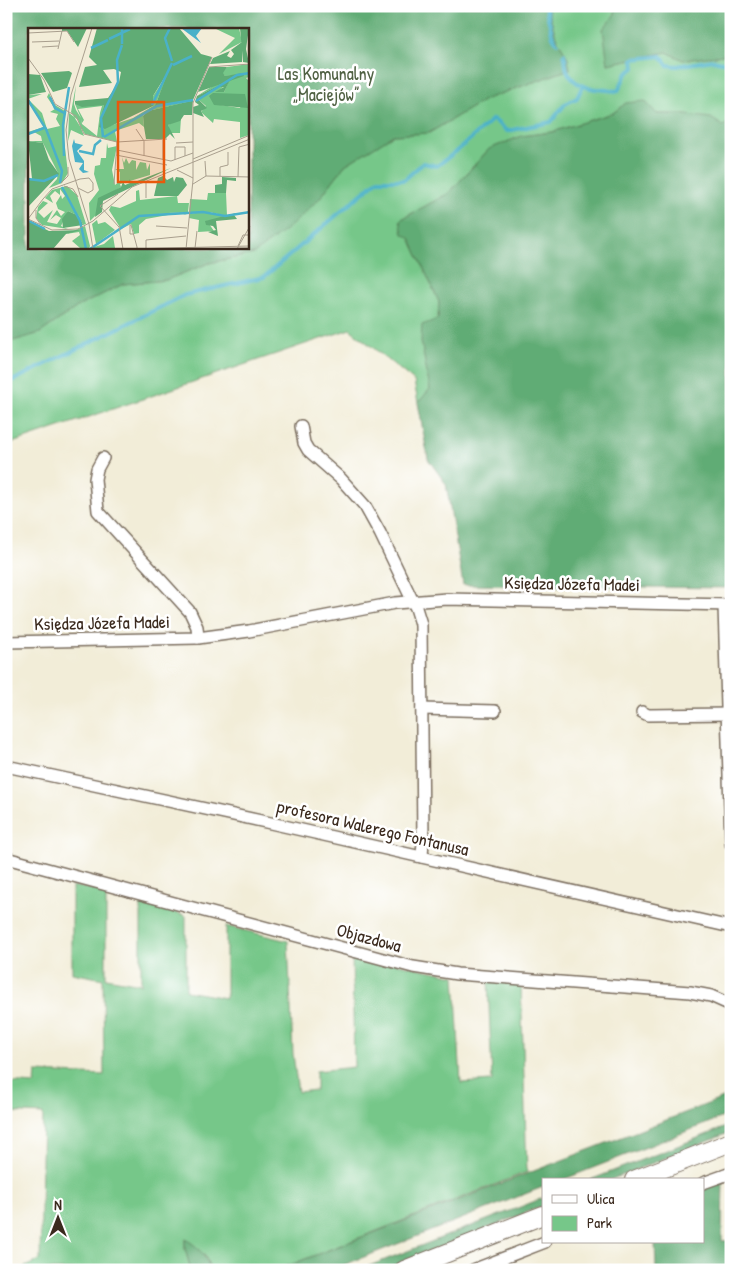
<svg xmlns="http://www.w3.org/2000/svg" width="737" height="1276" viewBox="0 0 737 1276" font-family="'Patrick Hand',sans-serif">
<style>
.green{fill:#76c789;stroke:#587854}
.forest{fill:#60ac75;stroke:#4e6b4a;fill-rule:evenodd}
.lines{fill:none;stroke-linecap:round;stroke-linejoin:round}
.stream{stroke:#4ab1c9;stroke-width:4}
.minor-casing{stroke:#7b6e5f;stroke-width:14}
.primary-casing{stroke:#7b6e5f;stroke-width:20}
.minor{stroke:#fff;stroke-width:11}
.primary{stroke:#fff;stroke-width:18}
.labels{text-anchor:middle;stroke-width:5;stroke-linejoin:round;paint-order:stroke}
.park-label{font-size:18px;fill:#506143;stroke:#fff}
.street-label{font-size:18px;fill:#3b2a1e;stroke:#fff}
.inset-river{fill:none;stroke:#4ab1c9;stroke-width:2.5}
.inset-road{fill:none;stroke:#a99f8e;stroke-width:1}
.view{fill:#e8590c;fill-opacity:0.15;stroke:#e8590c;stroke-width:2.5}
.inset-edge{fill:none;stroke:#3b2a1e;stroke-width:2.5}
</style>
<rect width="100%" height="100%" fill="#fff"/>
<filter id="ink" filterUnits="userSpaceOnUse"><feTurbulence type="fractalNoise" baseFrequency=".02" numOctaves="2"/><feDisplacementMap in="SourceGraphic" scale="10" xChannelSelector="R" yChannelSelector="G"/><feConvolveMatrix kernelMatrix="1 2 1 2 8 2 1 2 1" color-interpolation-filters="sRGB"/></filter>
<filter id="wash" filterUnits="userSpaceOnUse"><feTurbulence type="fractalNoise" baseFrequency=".0096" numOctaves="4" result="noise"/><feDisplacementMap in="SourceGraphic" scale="20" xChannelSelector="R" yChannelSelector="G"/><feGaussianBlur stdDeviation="1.12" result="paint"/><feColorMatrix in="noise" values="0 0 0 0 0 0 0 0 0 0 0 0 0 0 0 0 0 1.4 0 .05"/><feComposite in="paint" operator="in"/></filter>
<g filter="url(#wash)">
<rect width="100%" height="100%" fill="#f2edd8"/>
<g class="green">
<path d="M547 6H614L615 14 608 64 667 52 683 60 731 54V121L723 127 679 114H657L626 103 613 113 552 132 522 136 489 149 449 193 400 220 410 238 439 302 438 319 421 341 430 389 418 403 414 381 350 329 6 445V343L40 333 77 307 123 284 166 280 209 263 254 254 320 198 345 165 393 135 429 133 486 99 570 69 567 56 556 37Z"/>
<path d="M72 886 106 891V978L141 984V901L186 916V991L226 998V926L288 941 293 1054 298 1092 316 1090V1071L354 1067 352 954 455 976 461 1083 492 1081 488 980 521 983 527 1172 277 1270H211L205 1256 185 1239V1249L191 1270H114L112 1267 99 1270H18L40 1260 43 1114 6 1112V1082L35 1084 36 1072 104 1075 103 979 72 973Z"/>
</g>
<g class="forest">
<path d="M6 6H547L556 37 567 56 570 69 486 99 429 133 393 135 345 165 320 198 292 225 254 254 209 263 166 280 123 284 77 307 40 333 6 343ZM29 29H248V248H29Z"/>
<path d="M614 6H731V54L683 60 667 52 608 64 603 29 615 14Z"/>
<path d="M645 101 657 114H679L711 118 723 126 731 121V588L463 585 446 484 428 459 418 403 430 389 421 341 422 325 438 319 439 302 410 238 403 234 400 220 449 193 489 149 522 136 552 132 613 113 626 103Z"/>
<path d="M731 1095V1114L562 1180H543V1187L331 1270H277Z"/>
<path d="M731 1125V1132L610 1180H590Z"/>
<path d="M723 1180 722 1241 731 1240V1270H656L655 1242H703V1188Z"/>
<path d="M543 1198V1206L383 1270H359Z"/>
<path d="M185 1239C199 1246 205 1256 211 1270H191L185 1249Z"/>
</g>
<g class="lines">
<g class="stream">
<path d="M545 6 553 37 557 43"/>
<path d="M564 54C566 59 565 65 567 70 575 91 599 89 618 91L626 74 634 68 633 59 661 56 667 65 677 66 713 60 731 64"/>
<path d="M6 384 185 295 264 277 378 180H404L423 163 437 166 458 150 493 119 507 131 551 122 565 104 577 98 582 87"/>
</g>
</g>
</g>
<g filter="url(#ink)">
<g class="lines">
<g class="minor-casing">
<g id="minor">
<path d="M301 426 304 443 308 450 341 479 365 506 380 533 416 608 421 624 423 840 422 857"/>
<path d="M103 458 97 469 95 479 98 511 190 612 197 627 198 638"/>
<path d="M724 605 731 844"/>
<path d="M6 642 198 638 249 631 395 603 447 599 731 605"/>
<path d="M422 709 495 711"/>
<path d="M642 712 648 715 731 714"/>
<path d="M6 766 275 824 731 927"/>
<path d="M6 858 413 967 457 974 690 992 711 996 731 1005"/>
<path d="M703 1183 731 1173"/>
<path d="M473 1270 545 1242"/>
</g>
</g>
<g class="primary-casing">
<g id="primary">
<path d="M634 1180 731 1142"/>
<path d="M404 1270 543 1215"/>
</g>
</g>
<use href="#minor" class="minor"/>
<use href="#primary" class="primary"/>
</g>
</g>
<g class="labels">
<g class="park-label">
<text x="326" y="80">Las Komunalny<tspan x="326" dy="21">„Maciejów”</tspan></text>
</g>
<g class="street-label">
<text transform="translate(572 584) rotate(1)" y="6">Księdza Józefa Madei</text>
<text transform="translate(102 623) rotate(-1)" y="6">Księdza Józefa Madei</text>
<text transform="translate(373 828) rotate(13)" y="6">profesora Walerego Fontanusa</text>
<text transform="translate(369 938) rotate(15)" y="6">Objazdowa</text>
</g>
</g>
<g transform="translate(28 28)">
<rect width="221" height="221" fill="#f2edd8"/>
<path d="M186 0H211L214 14 191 26 207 10ZM221 36V49L218 50 221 53V107L212 110V94L186 91 185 95 173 84 178 78 171 72 190 59 196 58 191 63 196 64 201 53 169 68 191 54 216 47 197 48 194 45 199 39ZM217 66 212 80 193 77 194 67ZM141 44 128 75 132 78 165 73 120 83 115 88 116 99 111 95 87 103 89 114 57 106 43 84 48 57 46 76 48 82 53 90 47 76 76 77 73 101 105 90 125 78V68ZM74 78 72 85 69 108 54 96 53 91 54 95 56 92 50 81ZM21 65 27 77 37 83 36 111 40 145 34 155 21 160 0 183 29 151 30 145 15 115 0 113H14L13 108 6 104 0 107V104L16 99 0 73V67L14 66 0 71 14 85 19 101 32 98 28 91 30 86 22 84 27 81 19 69ZM41 85 50 92 56 108 43 102 40 113ZM153 90 152 105H142L140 97ZM79 115 80 120 89 118 84 142 87 157 92 153V144L87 141H96L94 129 96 135 98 130 101 136 104 132 108 133V142L112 134 118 135 119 142 122 135V147L92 156 93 159 71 172 70 185 62 193 61 175 71 162 66 146 67 138 72 137 73 130H78ZM39 158 49 167 58 196 55 197 51 188 40 183 33 198 40 201 14 197 8 190 10 179 15 173 20 175 10 184 16 190 25 182 19 194 29 196 33 190 28 187 22 192 29 182 33 188 37 184 30 181 28 175 33 167 34 171 37 168 32 161V167L27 163 22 168 25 175 17 170 24 162ZM111 162 112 172 149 168 150 175H161L160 184H151L121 187 153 184 159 187 151 185 118 191 111 197V205L106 206 103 196 93 201 81 182 83 178 92 180 108 173V163ZM180 165H198L199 188 181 184 161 185 162 171 179 172ZM173 184 184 185 200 189 179 193 186 203 170 204 171 192 161 190V186ZM69 192 70 196 77 194 87 202 68 216 64 196ZM57 198 62 218 61 221 52 220 44 213 52 207 51 204 38 206ZM85 208 87 220 66 221V219L76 216Z" fill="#76c789" fill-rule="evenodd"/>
<path d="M34 0H59L50 19 39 3H34ZM69 0H151L173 26 184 29 165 72 164 87H156L152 93 140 97 147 111 142 106 137 111H118L116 99 115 88 120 83 163 73 127 78 140 44 125 68V78L77 101 71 99 76 77 54 79 47 76V73L80 70 91 54 93 44 86 41 75 42 84 55 51 59 57 39 69 37 61 29ZM212 0H221L218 21 221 35 215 34ZM214 14V34L182 36 185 30 202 23 199 28 203 30 206 26 203 22ZM181 39H199L195 45 197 48 215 45 216 48 170 64ZM41 43 44 45 39 60 25 64 13 45ZM0 46 12 47 18 64 0 67ZM202 52 196 64H187L196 59H190L171 72 179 80 173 83 176 89 165 85V79L171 77 167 74 169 68ZM185 65 217 66 220 80 186 77 181 68ZM0 113 15 115 21 132 31 146 0 179V150L4 151ZM143 140 75 173 74 184 67 189 70 170 93 159 95 154 97 157 102 155 101 151 104 155ZM135 148 139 152 145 149 146 154 148 149 155 150 159 157 150 168H126L130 150ZM194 149 208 150V153L199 152 198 165H187V157L194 156ZM40 183 51 188 55 197 35 200 34 191ZM208 185 206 187 209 191 188 193 190 208 180 204 188 202 185 198 178 197 177 193ZM1 193 21 203 53 202 38 206 25 221H0Z" fill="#60ac75"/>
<path d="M153 0H174L168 8 173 15ZM46 111 47 115 55 117 49 123 56 133V142L61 144 55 145 51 141 55 135 47 134 44 118Z" fill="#4ab1c9"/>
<path class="inset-river" d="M94 0V16M142 0 137 10 144 33M81 11 102 1M63 20 80 12M145 37 164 28M22 69 27 80 36 85M0 72 18 101 34 143 32 155M168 73 209 47 222 45M124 77 144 35M0 106 16 100M75 109 73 90 90 54 89 32 94 17M76 109 129 78 165 72M51 123 65 126 67 117 73 112M36 128 35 97 41 59M0 151 16 153 30 147M34 159 52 193 58 221M1 193 17 201M62 221 111 188 175 184 197 188 222 184"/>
<path class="inset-road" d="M64 0 43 67 38 102 41 131 61 196 65 221M0 5 39 3 46 14M4 14 31 13M14 19 30 18M30 21 34 3M0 30 16 52 27 76 48 88 56 106 89 114 139 111M181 39 222 36M108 101 116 113V128M135 112V132M148 115 165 114M89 122 143 133 165 125M88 127 139 137M165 131 222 107M147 132V119H157V128M177 133 178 148M149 142 165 150M192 148V139L200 137V124M210 149 211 119 222 116M221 149V116M118 154V170M33 155 40 148V139M86 156 89 114M165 156 178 148 222 149M36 158 45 161 50 169M90 166 72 178 91 199M15 171 0 191 24 202 50 201 65 193 104 159 222 111M15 171 24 161 52 151 61 150 65 155V162L60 165 50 160M8 182V190L13 197M91 198 95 221M128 198 159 200M106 206H102V197H103L109 219V221M210 218 215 207H222M118 220V212L158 208M167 220 169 203M99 221 222 218M139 221 222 220M158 221 165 152V75L184 29M209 221 222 198"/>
<path class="view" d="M90 74H136V154H90Z"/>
<rect width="221" height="221" class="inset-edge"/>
</g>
<rect width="737" height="1276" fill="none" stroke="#fff" stroke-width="25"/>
<rect x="542" y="1178" width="162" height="65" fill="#ffffff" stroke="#b1aaa5"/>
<rect x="552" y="1195" width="25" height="8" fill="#ffffff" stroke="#b1aaa5"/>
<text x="587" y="1204" font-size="15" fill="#3b2a1e">Ulica</text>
<rect x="552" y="1216" width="25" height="15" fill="#76c789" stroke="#b1aaa5"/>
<text x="587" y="1228" font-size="15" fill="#3b2a1e">Park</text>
<g transform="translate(58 1218)" stroke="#ffffff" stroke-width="4" paint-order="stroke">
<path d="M0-4L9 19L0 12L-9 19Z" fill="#3b2a1e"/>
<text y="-8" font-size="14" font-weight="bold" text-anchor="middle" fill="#3b2a1e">N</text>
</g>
</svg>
